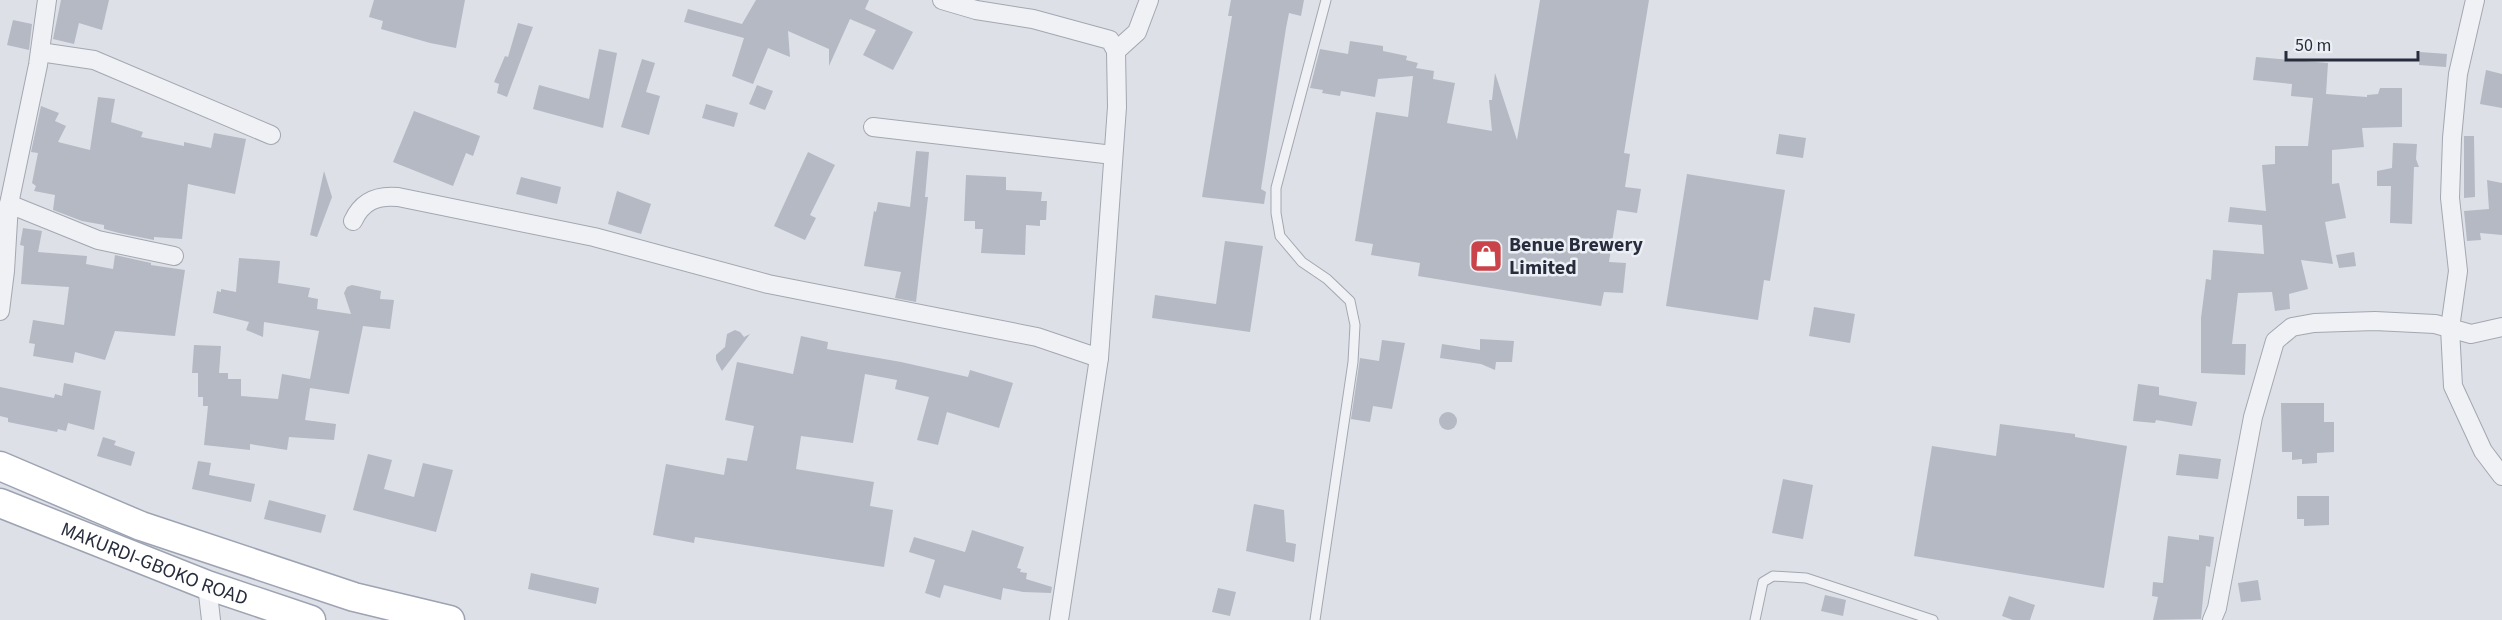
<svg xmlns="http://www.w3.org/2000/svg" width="2502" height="620" viewBox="0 0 2502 620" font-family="'Source Sans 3',sans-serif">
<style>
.building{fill:#b4b9c3}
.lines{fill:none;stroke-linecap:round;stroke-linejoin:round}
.lane-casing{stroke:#a3a7b1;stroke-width:11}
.street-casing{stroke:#a3a7b1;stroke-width:20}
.primary-casing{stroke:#9da3b2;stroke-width:31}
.lane{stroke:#f0f1f5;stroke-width:9}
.street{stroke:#f0f1f5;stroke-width:18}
.primary{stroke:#fff;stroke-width:28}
.labels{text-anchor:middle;stroke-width:5;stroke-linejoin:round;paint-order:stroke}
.poi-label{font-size:20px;font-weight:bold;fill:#272d3d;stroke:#eceff4;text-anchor:start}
.street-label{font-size:20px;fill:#272d3d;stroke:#eceff4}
</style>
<rect width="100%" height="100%" fill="#dde0e7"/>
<g class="building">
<path d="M61 0H109L102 30 79 23 74 44 53 39Z"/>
<path d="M374 0H465L456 48 430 43 381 29 383 21 369 17Z"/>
<path d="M756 0H869L865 9 913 32 893 70 863 55 876 30 850 19 829 66V49L788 31 790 57 768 48 753 84 732 76 744 38 684 22 688 9 742 24Z"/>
<path d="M1231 0H1304L1301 16 1289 13 1286 28 1261 189 1266 192 1264 204 1202 197 1232 16H1228Z"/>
<path d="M1540 0H1649L1624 153 1630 154 1625 187 1641 189 1637 213 1617 210 1609 262 1626 263 1623 293 1604 292 1601 306 1418 276 1420 263 1371 255 1373 244 1355 241 1376 112 1408 117 1413 76 1378 79 1375 97 1341 91 1340 96 1322 93 1323 90 1310 88 1320 49 1348 54 1350 41 1383 46V51L1407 56 1406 60 1418 63 1416 68 1434 71 1433 79 1455 83 1447 123 1492 131 1489 100H1492L1495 73 1517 140Z"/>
<path d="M13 20 32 24 29 50 7 45Z"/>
<path d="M518 23 533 27 507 97 497 93 499 84 494 82 505 56 508 57Z"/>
<path d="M599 49 617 53 603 128 533 109 539 85 589 99Z"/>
<path d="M2420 52 2447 54 2446 67 2419 65Z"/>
<path d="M2256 57 2328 63 2326 94 2367 97V95L2378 94 2380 88H2402V127L2362 128 2364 147 2332 150V184L2339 183 2346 218 2325 222 2333 264 2301 260 2308 289 2289 294 2290 309 2275 311 2272 292 2238 293 2232 344H2246L2245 375 2201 373V318L2206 279 2211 280 2213 250 2264 254 2262 225 2228 222 2230 207 2266 211 2262 165 2275 164V146H2308L2313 98 2291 96 2292 84 2253 80Z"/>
<path d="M642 59 655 63 646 92 660 96 649 135 621 127Z"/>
<path d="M2486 70 2502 74V108L2480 104Z"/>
<path d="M757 85 773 91 765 110 749 104Z"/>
<path d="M98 97 115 99 111 122 143 132 141 137 184 146V142L211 148 214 133 246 139 235 194 188 184 182 239 154 237V240L119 233 104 229V225L82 221 53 210 55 195 34 191 36 186 32 183 38 153 31 152 41 106 59 113 55 121 66 126 58 142 90 150Z"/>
<path d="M706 104 738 113 734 127 702 118Z"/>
<path d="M414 111 480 136 473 156 466 153 453 186 393 162Z"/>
<path d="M1779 134 1806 138 1803 158 1776 154Z"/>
<path d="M2464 136H2474L2475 197 2464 198Z"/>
<path d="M2393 143 2417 144 2416 159 2419 167H2414L2412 224 2390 223 2391 186H2377V171L2392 168Z"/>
<path d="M916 151 929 152 925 197H928L916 302 895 298 901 272 864 266 874 211 876 212 878 202 910 207Z"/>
<path d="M808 152 835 165 810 215 816 218 805 240 774 226Z"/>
<path d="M324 171 332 197 317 237 310 235Z"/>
<path d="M1687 174 1785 190 1770 281 1764 280 1758 320 1666 306Z"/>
<path d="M966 175 1006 177V190L1042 192 1041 201H1047L1046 220H1040V226L1026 225 1025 255 981 253 983 229H975V221H964Z"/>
<path d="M521 177 561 187 557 204 516 194Z"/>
<path d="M2487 180 2502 183V235L2480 233 2481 240 2467 241 2464 211 2489 209Z"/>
<path d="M617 191 651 204 641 234 608 224Z"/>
<path d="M23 228 42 231 38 252 87 256 86 264 113 269 115 255 151 263V265L185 270 175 336 115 331 105 360 75 352 73 363 33 356 35 344 29 343 33 320 64 325 69 287 21 284 24 246 20 245Z"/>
<path d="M1225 241 1263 246 1250 332 1152 318 1155 295 1216 304Z"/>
<path d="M2354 252 2356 266 2339 268 2336 255Z"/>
<path d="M239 258 280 261 278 283 310 288 308 297 318 299 317 309 351 314 344 293 347 287 352 285 381 291 380 299 394 300 390 329 363 326 349 394 310 388 305 420 336 424 334 440 289 437 287 450 250 444V450L204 445 208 406H203V397H198V373H192L194 345 221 346 219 373H228V379H241V396L278 399 282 374 310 379 319 331 264 322 263 337 246 330 249 322 213 313 217 291 221 292V289L236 292Z"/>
<path d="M1814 307 1855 314 1850 343 1809 336Z"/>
<path d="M735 330 740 332 744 337 750 334 722 371 716 360V355L725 347 727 334Z"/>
<path d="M801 336 828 342 827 349 901 362 968 377 970 370 1013 383 999 428 947 412 938 445 917 440 929 397 895 389 897 380 865 374 853 443 801 436 796 469 874 482 870 506 893 510 884 567 695 537 694 543 653 535 666 464 724 475 727 458 747 461 754 426 725 420 737 362 793 374Z"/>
<path d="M1480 339 1514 341 1512 362H1496L1495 370 1481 364 1440 358 1442 344 1480 350Z"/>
<path d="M1382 340 1405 343 1392 409 1373 406 1370 422 1351 419 1360 358 1379 361Z"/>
<path d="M64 383 101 391 94 430 68 423 66 431 58 429 57 432 8 422V418L0 416V387L54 398 55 394 62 396Z"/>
<path d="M2138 384 2159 387V395L2197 402 2192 426 2156 420 2155 423 2133 421Z"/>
<path d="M2281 403H2324V422H2334V452L2317 453V463L2302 464V459L2292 460V452H2282Z"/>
<circle cx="1448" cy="421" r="9"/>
<path d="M2000 424 2075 434V437L2127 446 2104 588 1914 556 1932 446 1996 456Z"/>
<path d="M103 437 116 441 114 445 135 452 131 466 97 456Z"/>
<path d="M368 454 392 460 384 489 414 497 423 463 453 470 436 532 353 510Z"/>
<path d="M2179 454 2221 459 2218 479 2176 475Z"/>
<path d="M198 461 211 463 209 475 255 484 251 502 192 489Z"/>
<path d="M1783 479 1813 485 1803 539 1772 533Z"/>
<path d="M2297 496H2329V525L2304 526V519H2297Z"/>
<path d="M269 500 326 515 321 533 264 519Z"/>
<path d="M1254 504 1284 510 1286 542 1296 544 1294 562 1246 551Z"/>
<path d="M972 530 1024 547 1017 568 1021 569 1020 572 1027 573 1026 579 1052 587 1051 593 1023 592 1003 588 1001 600 944 585 940 598 925 593 935 560 909 552 914 537 965 552Z"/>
<path d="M2199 535 2214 537 2210 567 2206 566 2201 619 2153 620 2158 597 2152 596 2153 582 2163 583 2168 536 2199 540Z"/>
<path d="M531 573 599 588 596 604 528 589Z"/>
<path d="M2258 580 2261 600 2241 602 2238 583Z"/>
<path d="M1218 588 1236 592 1230 616 1212 612Z"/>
<path d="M1825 595 1846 600 1843 616 1821 611Z"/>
<path d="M2009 596 2035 605 2030 620H2013L2002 616Z"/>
</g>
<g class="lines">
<g class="lane-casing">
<g id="lane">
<path d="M1315 620 1353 362 1355 325 1350 301 1327 279 1302 262 1280 236 1276 213V188L1326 0"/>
<path d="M1755 620 1763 582 1773 576 1806 578 1933 620"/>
</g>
</g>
<g class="street-casing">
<g id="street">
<path d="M942 0 976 10 1033 19 1110 40 1116 51 1117 107 1099 358 1059 620"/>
<path d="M2475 0 2458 74 2452 138 2450 198 2458 271 2450 328 2453 386 2483 451 2502 476"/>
<path d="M1116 51 1137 32 1149 0"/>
<path d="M40 52 94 60 271 135"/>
<path d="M873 127 1113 155"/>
<path d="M9 204 98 240 174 256"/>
<path d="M353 221C362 201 377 195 398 197L594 237 768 284 1037 337 1099 358"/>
<path d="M0 311 5 271 9 204 38 65 47 0"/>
<path d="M207 585 211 620"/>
<path d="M2212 620 2217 608 2253 417 2275 341 2292 327 2314 323 2375 321 2435 324 2471 334 2502 327"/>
</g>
</g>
<g class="primary-casing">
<g id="primary">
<path d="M0 466 141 526 354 597 450 620"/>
<path id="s1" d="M0 503 207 585 311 620"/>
</g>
</g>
<use href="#lane" class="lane"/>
<use href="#street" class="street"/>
<use href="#primary" class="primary"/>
</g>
<defs>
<g id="shop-square" transform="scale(1.725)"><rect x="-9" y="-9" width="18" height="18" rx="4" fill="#cb434a" stroke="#eceff4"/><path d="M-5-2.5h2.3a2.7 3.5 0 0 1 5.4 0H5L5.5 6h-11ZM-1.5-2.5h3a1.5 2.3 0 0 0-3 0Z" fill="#fff"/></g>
</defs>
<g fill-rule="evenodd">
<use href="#shop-square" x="1486" y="256"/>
</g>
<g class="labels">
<g class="poi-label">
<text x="1509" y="251">Benue Brewery<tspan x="1509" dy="23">Limited</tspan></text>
</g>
<g class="street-label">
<text dy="7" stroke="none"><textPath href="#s1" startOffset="166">MAKURDI-GBOKO ROAD</textPath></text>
</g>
</g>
<path d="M2286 51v9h132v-9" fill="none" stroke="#272d3d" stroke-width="3"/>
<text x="2295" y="51" font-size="18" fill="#272d3d" stroke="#eceff4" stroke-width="4.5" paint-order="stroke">50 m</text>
</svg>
